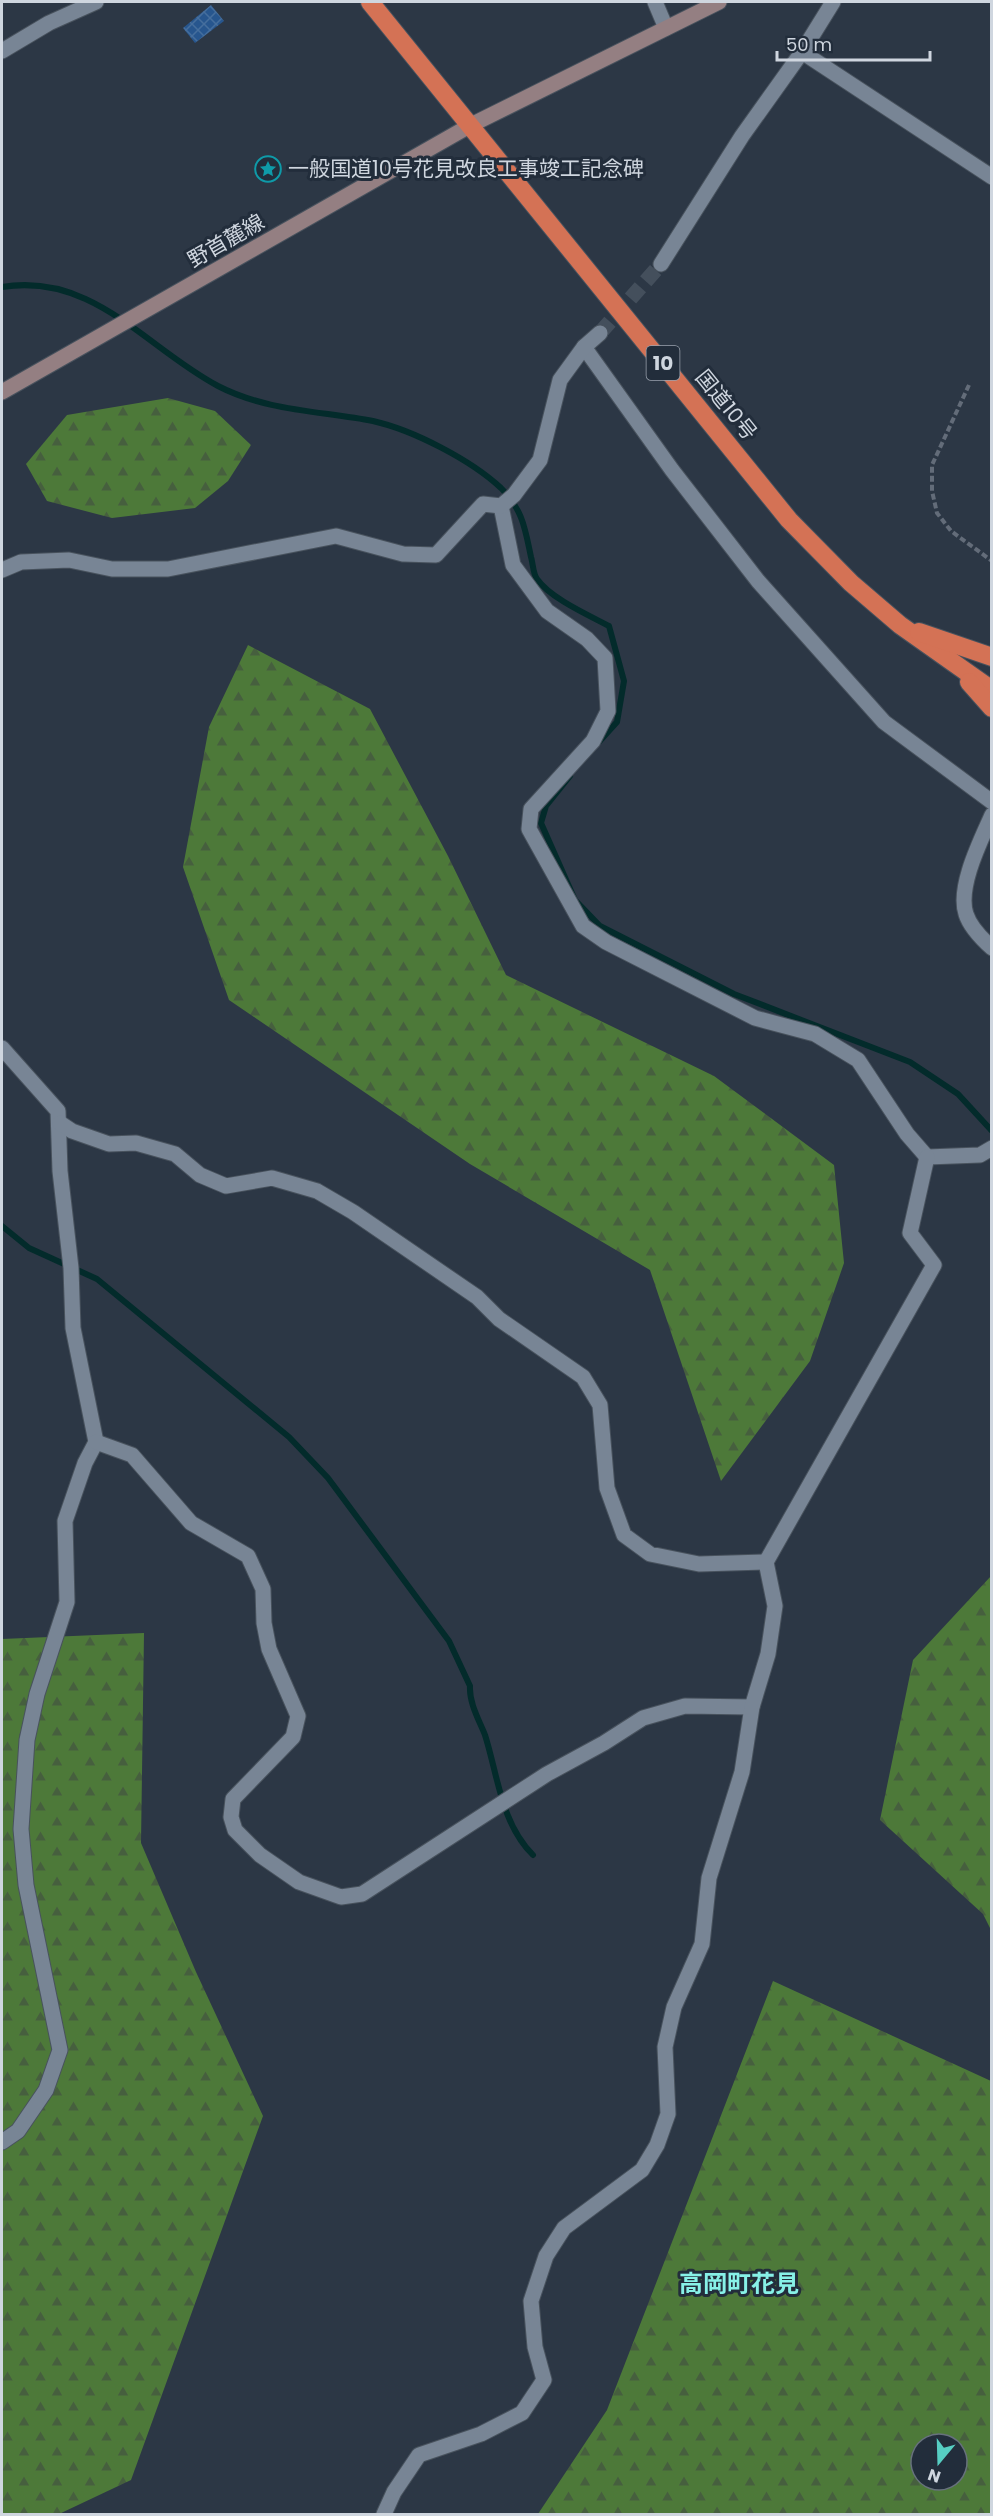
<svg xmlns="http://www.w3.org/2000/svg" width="993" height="2516" viewBox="0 0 993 2516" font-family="Poppins,'Noto Sans JP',sans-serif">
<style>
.forest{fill:url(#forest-firs);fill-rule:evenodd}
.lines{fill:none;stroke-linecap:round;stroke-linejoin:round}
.stream{stroke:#032b2b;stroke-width:6}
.building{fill:url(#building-cross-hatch)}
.street-tunnel{stroke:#444f5c;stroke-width:15;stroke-dasharray:15 8;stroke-linecap:butt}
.street-casing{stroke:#48525d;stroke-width:17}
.secondary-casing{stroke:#48525d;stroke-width:17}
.highway-casing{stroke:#48525d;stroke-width:20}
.path{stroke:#636c79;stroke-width:4;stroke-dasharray:6 3;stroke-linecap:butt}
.street{stroke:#788595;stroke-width:15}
.secondary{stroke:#947f82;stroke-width:15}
.highway{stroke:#d47255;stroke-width:18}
.labels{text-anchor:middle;stroke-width:6;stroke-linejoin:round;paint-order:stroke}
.shield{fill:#222d3b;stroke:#9ba3ae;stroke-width:1.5}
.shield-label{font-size:20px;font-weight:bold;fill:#cfd6df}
.poi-label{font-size:21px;fill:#cfd6df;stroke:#222d3b;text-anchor:start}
.street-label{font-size:21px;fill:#cfd6df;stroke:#222d3b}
.quarter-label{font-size:24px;font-weight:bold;fill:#87f1e7;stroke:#222d3b}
</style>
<defs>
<pattern id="forest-firs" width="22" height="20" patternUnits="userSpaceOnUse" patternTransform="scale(1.5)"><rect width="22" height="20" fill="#4d7939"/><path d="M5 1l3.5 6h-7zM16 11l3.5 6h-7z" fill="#465f3e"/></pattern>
<pattern id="building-cross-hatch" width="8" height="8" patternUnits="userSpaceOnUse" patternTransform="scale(1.5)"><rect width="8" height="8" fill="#27568e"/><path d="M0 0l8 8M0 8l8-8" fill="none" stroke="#456e9d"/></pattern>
</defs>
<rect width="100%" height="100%" fill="#2c3745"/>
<g class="forest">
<path d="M168 398 215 411 251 445 228 481 195 508 112 518 47 501 26 464 67 415Z"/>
<path d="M248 645 370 709 448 856 506 975 714 1076 834 1165 844 1263 810 1361 721 1481 650 1270 470 1164 229 1000 183 867 209 727Z"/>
<path d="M991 1576V1930L983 1914 880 1820 913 1660Z"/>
<path d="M144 1633 141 1843 196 1972 263 2116 131 2480 59 2514H2V1639Z"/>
<path d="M773 1981 991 2081V2514H538L607 2410ZM921 2444H957V2480H921Z"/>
</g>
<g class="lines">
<g class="stream">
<path d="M2 287C93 272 146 348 218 386 266 411 321 411 373 421 413 430 471 460 501 488 523 510 525 529 531 557 533 563 533 574 537 579 550 598 588 615 609 626L624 681 617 722 598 743"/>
<path d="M570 776 546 806 541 823 575 900 600 926 734 994 910 1062 958 1094 992 1131"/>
<path d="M2 1226 29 1248 97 1279 289 1437 328 1478 449 1641 470 1686C469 1703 479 1720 485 1735 498 1776 501 1823 533 1855"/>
</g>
</g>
<path class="building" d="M211 5 224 21 195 43 183 28Z"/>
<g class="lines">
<path class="street-tunnel" d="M600 333 661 264"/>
<g class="street-casing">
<g id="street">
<path d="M655 2 666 28"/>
<path d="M2 51 49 23 96 2"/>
<path d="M802 52 992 177"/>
<path d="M661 264 742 136 802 52 833 2"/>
<path d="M584 347 672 470 758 581 884 722 992 802"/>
<path d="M501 506 513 565 547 611 587 639 605 658 608 711 593 741 531 809 529 829 583 926 606 942 755 1018 815 1034 858 1060 907 1134 927 1157"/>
<path d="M2 570 21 562 69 560 112 569H168L336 536 403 554 436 555 483 504 501 506 514 495 540 460 560 380 584 347 600 333"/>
<path d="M992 815C981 840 957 887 966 914 970 927 982 939 992 948"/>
<path d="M2 1048 58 1111 60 1171 71 1268 73 1328 96 1442 85 1463 65 1521 67 1602 37 1694 27 1740 21 1829 26 1885 60 2050 46 2090 18 2131 2 2142"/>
<path d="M60 1123 72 1131 109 1144 136 1143 175 1154 200 1175 226 1186 272 1178 317 1191 353 1212 477 1297 499 1319 583 1377 600 1405 607 1488 624 1535 650 1554 699 1564 766 1562"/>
<path d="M927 1157 980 1155 992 1148"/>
<path d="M96 1442 132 1455 191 1523 248 1556 263 1589 264 1623 269 1649 298 1716 293 1737 233 1799 231 1817 235 1830 260 1855 299 1882 341 1897 362 1894 547 1774 604 1743 643 1718 685 1706 752 1707"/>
<path d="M384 2514 394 2492 419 2455 481 2434 522 2413 544 2380 535 2347 531 2301 546 2256 564 2228 642 2170 657 2145 668 2114 665 2047 674 2007 702 1944 709 1878 742 1772 752 1707 768 1654 775 1606 766 1562 934 1265 910 1233 927 1157"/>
</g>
</g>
<g class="secondary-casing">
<path id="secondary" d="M2 392 471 125 719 2"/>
</g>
<g class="highway-casing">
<g id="highway">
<path d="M370 2 789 520 851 583 900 625 992 690"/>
<path d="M919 632 992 657"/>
<path d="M969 682 992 708"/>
</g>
</g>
<path class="path" d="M969 385 932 465V491L937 513 951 531 992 561"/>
<use href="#street" class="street"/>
<use href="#secondary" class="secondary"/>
<use href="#highway" class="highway"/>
</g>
<defs>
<g id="sight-ring" transform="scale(1.35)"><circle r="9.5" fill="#222d3b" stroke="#0f9aa8" stroke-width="1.5"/><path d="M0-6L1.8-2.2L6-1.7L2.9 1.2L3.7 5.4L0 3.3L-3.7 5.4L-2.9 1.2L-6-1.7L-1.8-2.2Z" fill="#0f9aa8"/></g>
</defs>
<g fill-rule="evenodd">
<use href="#sight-ring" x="268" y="169"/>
</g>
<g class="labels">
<rect class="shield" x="646.5" y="346" width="33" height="34" rx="4.5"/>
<g class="shield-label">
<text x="663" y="370">10</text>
</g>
<g class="poi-label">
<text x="288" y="176">一般国道10号花見改良工事竣工記念碑</text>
</g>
<g class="street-label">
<text transform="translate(226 241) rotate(-30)" y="7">野首麓線</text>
<text transform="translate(726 405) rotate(51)" y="7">国道10号</text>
</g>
<g class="quarter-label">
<text x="739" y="2292">高岡町花見</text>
</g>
</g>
<rect width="993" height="2516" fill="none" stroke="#cfd6df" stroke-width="6"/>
<g transform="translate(939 2462) rotate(199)"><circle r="28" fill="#222d3b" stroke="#67717d" stroke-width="1.5"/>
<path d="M0-4.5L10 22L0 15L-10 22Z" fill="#56cec3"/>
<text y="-9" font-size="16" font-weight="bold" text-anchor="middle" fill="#cfd6df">N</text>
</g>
<path d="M777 51v9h153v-9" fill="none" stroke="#cfd6df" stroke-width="3"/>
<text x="786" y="51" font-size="18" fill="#cfd6df" stroke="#222d3b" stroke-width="4.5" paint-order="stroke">50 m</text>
</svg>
